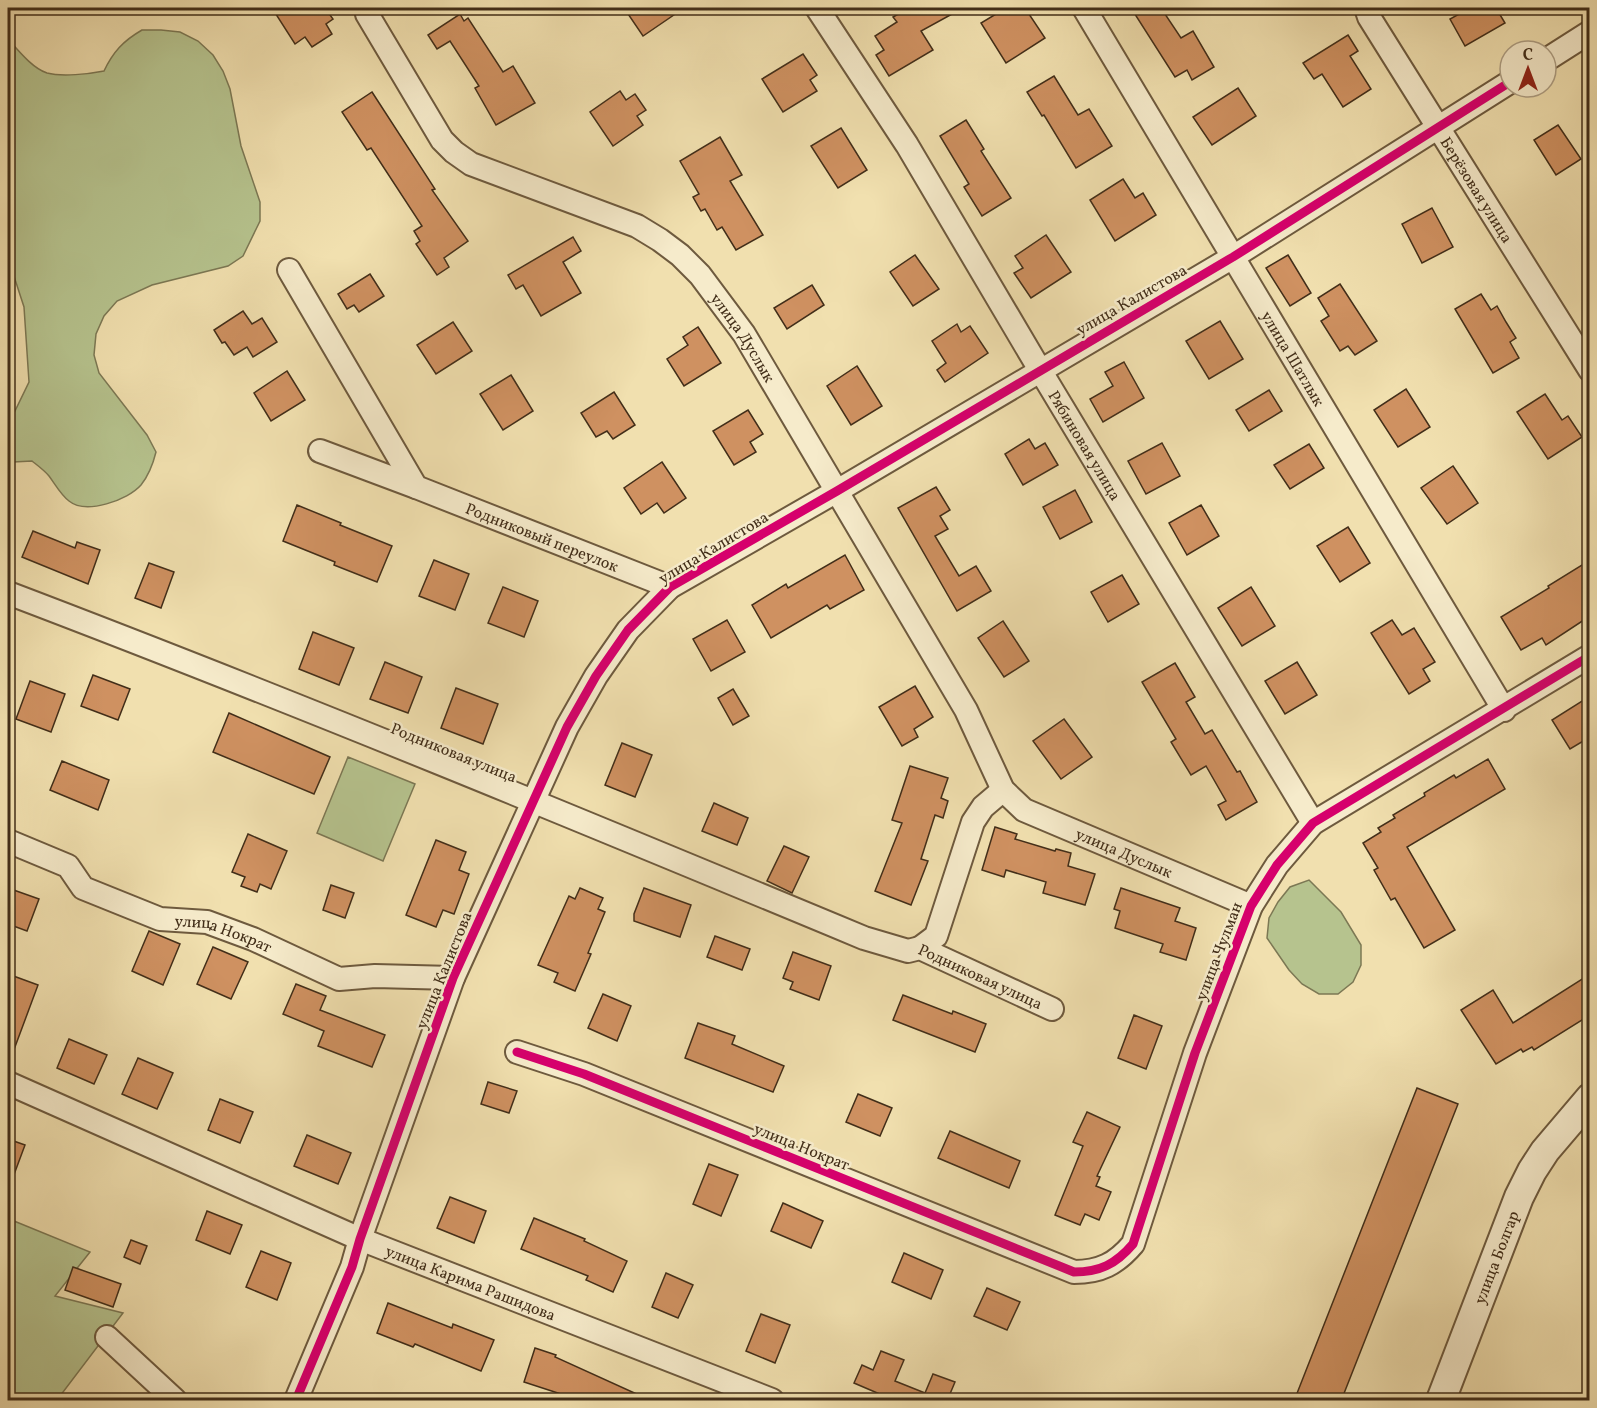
<svg xmlns="http://www.w3.org/2000/svg" width="1597" height="1408" viewBox="0 0 1597 1408" font-family="Vollkorn,serif">
<style>
.green{fill:#b6c38e;stroke:#7c7854;stroke-width:1.5}
.building{fill:#cf9161;stroke:#422e19;stroke-width:1.5}
.lines{fill:none;stroke-linecap:round;stroke-linejoin:round}
.minor-casing{stroke:#6e5a3e;stroke-width:26}
.tertiary-casing{stroke:#6e5a3e;stroke-width:32}
.minor{stroke:#f6ebcb;stroke-width:22}
.tertiary{stroke:#f6ebcb;stroke-width:28}
.cycleway-casing{stroke:#f6ebcb;stroke-width:13}
.cycleway{stroke:#d6006c;stroke-width:9}
.labels{text-anchor:middle;stroke-width:5;stroke-linejoin:round;paint-order:stroke}
.street-label{font-size:16px;fill:#422e19;stroke:#f6ebcb}
</style>
<rect width="100%" height="100%" fill="#f1e0af"/>
<filter id="stains"><feTurbulence type="fractalNoise" baseFrequency=".00333" numOctaves="4"/><feColorMatrix values="0 0 0 0 .2 0 0 0 0 .09 0 0 0 0 .02 0 0 0 .5 -.17"/></filter>
<radialGradient id="worn" r=".72"><stop offset=".6" stop-color="#630" stop-opacity="0"/><stop offset="1" stop-color="#630" stop-opacity=".3"/></radialGradient>
<g class="green">
<path d="M142 30H161L180 32 198 41 213 55 223 71 230 89 241 146 260 202V221L243 256 228 266 152 285 117 301 104 316 96 334 94 355 99 373 147 435 156 452C153 464 149 475 141 485 128 500 86 515 69 501 61 495 55 484 49 476 44 470 37 465 32 461L13 462 8 467V422L12 417 29 382 24 307 8 258V39C18 50 32 68 47 73 62 77 89 74 104 71 113 52 123 41 142 30Z"/>
<path d="M348 757 415 784 383 861 317 833Z"/>
<path d="M1309 880 1341 912 1361 945V965L1353 982 1338 994H1319L1302 984 1289 970 1267 938 1269 918 1278 902 1290 887Z"/>
<path d="M14 1221 90 1252 55 1296 123 1313 57 1400H8V1227Z"/>
</g>
<g class="building">
<path d="M272 8H325L333 19 326 24 332 34 312 47 305 37 295 44Z"/>
<path d="M624 8H684L643 36Z"/>
<path d="M909 8H963L921 31 933 50 889 76 876 55 884 50 875 36 897 22 893 17Z"/>
<path d="M1006 8H1025L1045 38 1006 63 981 23Z"/>
<path d="M1131 8H1161L1181 38 1193 31 1214 67 1192 80 1187 70 1175 77Z"/>
<path d="M1470 8H1496L1505 23 1465 46 1450 19Z"/>
<path d="M460 14 464 21 468 18 503 72 513 66 535 103 496 125 475 88 479 86 450 41 437 49 428 35Z"/>
<path d="M1348 35 1358 51 1350 56 1371 89 1343 107 1322 74 1314 79 1303 63Z"/>
<path d="M803 54 817 75 810 80 817 91 783 112 762 79Z"/>
<path d="M1054 76 1078 115 1089 109 1112 146 1076 168 1044 115 1042 116 1027 92Z"/>
<path d="M1238 88 1256 116 1212 145 1193 117Z"/>
<path d="M620 91 626 100 635 94 646 110 637 116 643 125 613 146 590 112Z"/>
<path d="M372 92 435 189 432 190 468 241 444 258 449 267 437 275 416 244 420 241 414 231 422 226 371 148 367 150 342 112Z"/>
<path d="M966 120 984 149 981 151 1011 198 982 216 964 187 969 184 940 136Z"/>
<path d="M1558 125 1581 159 1556 175 1534 140Z"/>
<path d="M841 128 867 170 838 188 811 146Z"/>
<path d="M720 137 742 175 730 181 763 235 736 250 722 227 717 230 705 209 701 211 693 197 699 194 680 161Z"/>
<path d="M1123 179 1135 198 1143 193 1156 215 1115 241 1090 200Z"/>
<path d="M1432 208 1453 247 1422 263 1402 224Z"/>
<path d="M1046 235 1071 272 1031 298 1014 273 1023 268 1015 256Z"/>
<path d="M573 237 581 251 563 262 581 293 541 316 523 285 516 289 508 275Z"/>
<path d="M915 255 939 289 913 306 890 272Z"/>
<path d="M1288 255 1311 293 1290 306 1266 268Z"/>
<path d="M370 274 384 296 359 312 354 305 347 309 338 294Z"/>
<path d="M1340 284 1377 341 1355 355 1348 346 1340 351 1321 321 1329 316 1318 298Z"/>
<path d="M812 285 824 305 787 329 774 308Z"/>
<path d="M1481 294 1491 310 1497 306 1506 322 1516 338 1510 342 1519 358 1493 373 1455 309Z"/>
<path d="M243 311 252 324 262 318 277 342 253 357 247 347 234 355 225 342 222 343 214 330Z"/>
<path d="M1220 321 1243 359 1209 379 1186 341Z"/>
<path d="M453 322 472 351 436 374 417 345Z"/>
<path d="M957 324 961 332 970 326 988 353 945 382 937 370 946 363 932 341Z"/>
<path d="M698 327 721 363 684 386 667 359 688 345 683 337Z"/>
<path d="M1124 362 1144 398 1103 422 1090 399 1113 386 1105 372Z"/>
<path d="M857 366 882 406 851 425 827 386Z"/>
<path d="M287 371 305 400 271 421 254 393Z"/>
<path d="M511 375 533 411 503 430 480 394Z"/>
<path d="M1406 389 1430 427 1398 447 1374 410Z"/>
<path d="M1269 390 1282 411 1249 431 1236 410Z"/>
<path d="M614 392 635 425 613 439 607 431 596 437 581 413Z"/>
<path d="M1545 394 1562 420 1568 416 1582 437 1548 459 1517 412Z"/>
<path d="M748 410 763 434 750 442 756 452 734 465 713 431Z"/>
<path d="M1029 439 1035 449 1045 443 1058 465 1023 485 1005 454Z"/>
<path d="M1162 443 1180 476 1146 494 1128 461Z"/>
<path d="M1309 444 1324 468 1290 489 1274 465Z"/>
<path d="M662 462 686 498 664 513 657 503 641 514 624 488Z"/>
<path d="M1453 466 1478 503 1447 524 1421 488Z"/>
<path d="M936 487 950 510 940 516 948 529 935 536 959 576 976 566 991 591 957 611 898 508Z"/>
<path d="M1075 490 1092 522 1060 539 1043 507Z"/>
<path d="M297 505 341 523 340 525 392 546 377 582 334 565 335 562 283 541Z"/>
<path d="M1201 505 1219 536 1187 555 1169 523Z"/>
<path d="M1348 527 1370 563 1340 582 1317 546Z"/>
<path d="M33 531 75 548 77 542 100 550 88 584 22 557Z"/>
<path d="M845 555 864 590 830 609 827 605 771 638 752 605 786 584 788 588Z"/>
<path d="M434 560 469 574 455 610 419 596Z"/>
<path d="M1590 560V616L1546 645 1542 638 1521 650 1501 617 1549 588 1548 586Z"/>
<path d="M149 563 174 572 161 608 135 598Z"/>
<path d="M1122 575 1139 604 1108 622 1091 592Z"/>
<path d="M503 587 538 601 524 637 488 623Z"/>
<path d="M1251 587 1275 626 1242 646 1218 608Z"/>
<path d="M727 620 745 652 711 671 693 639Z"/>
<path d="M1392 620 1402 635 1414 628 1435 662 1423 669 1430 681 1409 694 1371 633Z"/>
<path d="M1003 621 1029 661 1004 677 978 638Z"/>
<path d="M313 632 354 648 339 685 299 669Z"/>
<path d="M385 662 422 677 408 713 370 699Z"/>
<path d="M1297 662 1317 695 1285 714 1265 681Z"/>
<path d="M1175 663 1195 697 1186 702 1205 734 1212 730 1237 772 1240 771 1257 802 1226 820 1218 805 1226 801 1206 766 1191 775 1171 742 1176 739 1142 682Z"/>
<path d="M93 675 130 689 118 720 81 706Z"/>
<path d="M30 681 65 694 51 732 16 719Z"/>
<path d="M915 686 933 717 914 729 918 737 902 746 879 707Z"/>
<path d="M456 688 498 704 483 744 441 728Z"/>
<path d="M733 689 749 716 733 725 718 698Z"/>
<path d="M1590 696V737L1570 749 1552 720Z"/>
<path d="M229 713 330 757 314 794 213 752Z"/>
<path d="M1064 719 1092 757 1061 779 1033 741Z"/>
<path d="M622 743 652 755 635 797 605 785Z"/>
<path d="M1488 759 1505 789 1407 847 1455 930 1424 948 1395 898 1391 900 1374 870 1378 868 1363 843 1381 832 1378 828 1395 818 1393 815 1425 796 1424 793 1454 775 1456 778Z"/>
<path d="M62 761 109 780 98 810 50 790Z"/>
<path d="M910 766 948 778 941 798 948 801 943 818 935 815 921 859 928 861 911 905 875 891 902 823 892 820Z"/>
<path d="M714 803 748 818 737 845 702 831Z"/>
<path d="M995 827 1017 834 1015 839 1055 851 1056 849 1071 853 1068 866 1095 874 1085 905 1043 893 1046 882 1006 870 1004 877 982 870Z"/>
<path d="M248 834 287 851 271 889 260 884 257 892 241 886 245 877 232 872Z"/>
<path d="M436 840 466 852 459 870 469 874 454 914 443 910 436 927 406 915Z"/>
<path d="M784 846 809 857 792 893 767 881Z"/>
<path d="M331 885 354 893 345 918 323 910Z"/>
<path d="M8 888 39 899 27 931 8 924Z"/>
<path d="M580 888 603 898 598 909 605 912 588 953 591 954 575 991 554 982 558 973 538 965 569 896 575 899Z"/>
<path d="M644 888 691 905 680 937 634 921V914Z"/>
<path d="M1121 888 1180 908 1175 921 1196 928 1186 960 1160 952 1163 944 1115 928 1120 911 1114 909Z"/>
<path d="M149 931 180 944 163 985 132 971Z"/>
<path d="M715 936 750 949 742 970 707 957Z"/>
<path d="M213 947 248 962 231 999 197 984Z"/>
<path d="M793 952 831 966 819 1000 790 989 793 982 783 978Z"/>
<path d="M8 974 38 985 9 1063H8Z"/>
<path d="M1590 974V1015L1534 1050 1532 1047 1523 1052 1521 1049 1496 1064 1461 1010 1493 990 1513 1023Z"/>
<path d="M296 984 326 996 320 1010 385 1035 372 1067 318 1046 324 1031 283 1014Z"/>
<path d="M603 994 631 1006 617 1041 588 1028Z"/>
<path d="M903 995 952 1014 953 1011 986 1024 975 1052 893 1020Z"/>
<path d="M1134 1015 1162 1026 1146 1069 1118 1058Z"/>
<path d="M698 1023 735 1036 732 1044 784 1066 773 1092 685 1058Z"/>
<path d="M69 1039 107 1055 94 1084 57 1068Z"/>
<path d="M138 1058 173 1073 157 1109 122 1094Z"/>
<path d="M488 1082 517 1091 509 1113 481 1104Z"/>
<path d="M1417 1088 1458 1104 1341 1401H1294Z"/>
<path d="M858 1094 892 1108 880 1136 846 1122Z"/>
<path d="M220 1099 253 1112 240 1143 208 1130Z"/>
<path d="M1087 1112 1120 1127 1097 1176 1100 1177 1096 1186 1111 1192 1099 1220 1085 1214 1080 1225 1055 1215 1083 1146 1073 1142Z"/>
<path d="M950 1131 1020 1161 1009 1188 938 1158Z"/>
<path d="M307 1135 351 1153 338 1184 294 1166Z"/>
<path d="M8 1139 25 1145 9 1188H8Z"/>
<path d="M709 1164 738 1175 721 1216 693 1204Z"/>
<path d="M450 1197 486 1211 474 1243 437 1228Z"/>
<path d="M783 1203 823 1221 811 1248 771 1231Z"/>
<path d="M207 1211 242 1225 230 1254 196 1240Z"/>
<path d="M534 1218 585 1239 584 1241 627 1261 613 1292 586 1280 588 1276 521 1249Z"/>
<path d="M131 1240 147 1246 140 1264 124 1257Z"/>
<path d="M261 1251 291 1263 277 1300 246 1287Z"/>
<path d="M904 1253 943 1270 931 1299 892 1282Z"/>
<path d="M73 1267 121 1284 113 1307 65 1290Z"/>
<path d="M666 1273 693 1285 678 1318 652 1307Z"/>
<path d="M987 1288 1020 1302 1007 1330 974 1316Z"/>
<path d="M388 1303 452 1328 453 1324 494 1340 481 1371 415 1344 413 1347 377 1333Z"/>
<path d="M761 1314 790 1325 775 1363 746 1351Z"/>
<path d="M535 1348 556 1355 555 1357 652 1401H565L567 1396 524 1382Z"/>
<path d="M881 1351 904 1360 895 1381 925 1393 933 1374 955 1382 947 1401H896L854 1383 862 1365 873 1370Z"/>
</g>
<g class="lines">
<g class="minor-casing">
<g id="minor">
<path id="s1" d="M366 8 367 14 442 140 454 152 471 164 637 226 660 240 680 255 700 275 744 334 966 710 1003 790 1024 810 1251 906"/>
<path id="s2" d="M817 8 907 145 1040 370 1313 823"/>
<path id="s3" d="M1084 8 1504 710"/>
<path id="s4" d="M1366 8 1369 17 1590 370"/>
<path d="M1546 60 1590 32"/>
<path id="s5" d="M289 270 416 487 670 587"/>
<path d="M320 451 416 487"/>
<path id="s6" d="M8 593C295 702 580 820 864 938L908 951 920 948 1052 1009"/>
<path id="s7" d="M8 841 68 866 83 888 160 919 207 922 253 939 339 979 375 976 453 978"/>
<path d="M920 948 936 936 973 822 983 807 1003 790"/>
<path d="M517 1052 584 1074 1074 1272C1100 1272 1116 1264 1133 1244L1195 1053 1251 906 1277 865 1313 823 1590 656"/>
<path id="s8" d="M8 1083 360 1239 772 1400"/>
<path d="M107 1337 175 1400"/>
<path d="M296 1400 352 1267 360 1239 453 978 567 727 596 676 628 630 670 587 837 491 1233 257 1510 82"/>
</g>
</g>
<g class="tertiary-casing">
<g id="tertiary">
<path id="s9" d="M1441 1400 1519 1197 1532 1171 1545 1151 1590 1098"/>
</g>
</g>
<use href="#minor" class="minor"/>
<use href="#tertiary" class="tertiary"/>
<g class="cycleway-casing">
<g id="cycleway">
<path d="M517 1052 584 1074 1074 1272C1100 1272 1116 1264 1133 1244L1195 1053 1251 906 1277 865 1313 823 1590 656"/>
<path d="M296 1400 352 1267 360 1239 453 978 567 727 596 676 628 630 670 587 837 491 1233 257 1510 82"/>
</g>
</g>
<use href="#cycleway" class="cycleway"/>
</g>
<g class="labels">
<g class="street-label">
<text dy="6" stroke="none"><textPath href="#s4" startOffset="213">Берёзовая улица</textPath></text>
<text transform="translate(1131 299) rotate(-30)" y="6">улица Калистова</text>
<text dy="6" stroke="none"><textPath href="#s1" startOffset="524">улица Дуслык</textPath></text>
<text dy="6" stroke="none"><textPath href="#s3" startOffset="408">улица Шатлык</textPath></text>
<text dy="6" stroke="none"><textPath href="#s2" startOffset="513">Рябиновая улица</textPath></text>
<text dy="6" stroke="none"><textPath href="#s5" startOffset="387">Родниковый переулок</textPath></text>
<text transform="translate(713 547) rotate(-31)" y="6">улица Калистова</text>
<text transform="translate(454 752) rotate(22)" y="6">Родниковая улица</text>
<text dy="6" stroke="none"><textPath href="#s1" startOffset="1184">улица Дуслык</textPath></text>
<text dy="6" stroke="none"><textPath href="#s7" startOffset="240">улица Нократ</textPath></text>
<text transform="translate(1218 951) rotate(-69)" y="6">улица Чулман</text>
<text transform="translate(443 970) rotate(-68)" y="6">улица Калистова</text>
<text dy="6" stroke="none"><textPath href="#s6" startOffset="1048">Родниковая улица</textPath></text>
<text transform="translate(802 1146) rotate(22)" y="6">улица Нократ</text>
<text dy="6" stroke="none"><textPath href="#s9" startOffset="153">улица Болгар</textPath></text>
<text dy="6" stroke="none"><textPath href="#s8" startOffset="504">улица Карима Рашидова</textPath></text>
</g>
</g>
<rect width="1597" height="1408" fill="none" stroke="#f1e0af" stroke-width="30"/>
<rect x="9" y="9" width="1579" height="1390" fill="none" stroke="#422e19" stroke-width="3"/>
<rect x="15" y="15" width="1567" height="1378" fill="none" stroke="#422e19" stroke-width="1.5"/>
<g transform="translate(1528 69)"><circle r="28" fill="#f6ebcb" stroke="#ae9f84" stroke-width="1.5"/>
<path d="M0-4.5L10 22L0 15L-10 22Z" fill="#8f2418"/>
<text y="-9" font-size="16" font-weight="bold" text-anchor="middle" fill="#422e19">С</text>
</g>
<rect width="100%" height="100%" filter="url(#stains)"/>
<rect width="100%" height="100%" fill="url(#worn)"/>
</svg>
